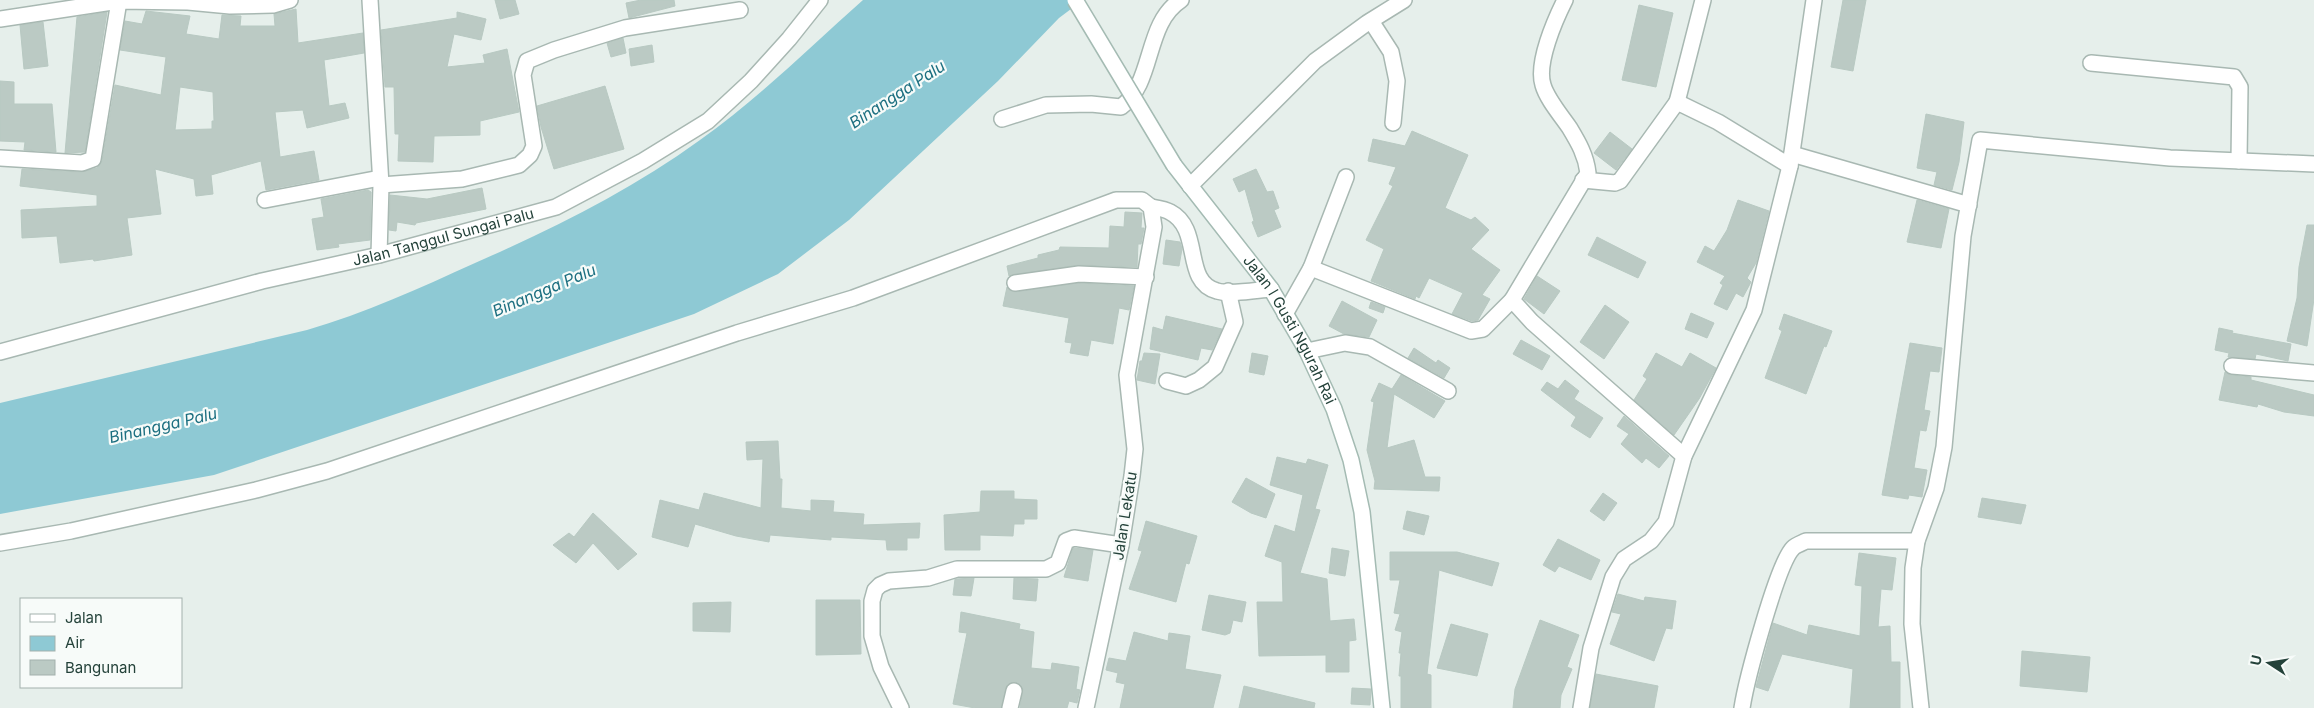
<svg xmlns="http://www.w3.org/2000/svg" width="2314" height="708" viewBox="0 0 2314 708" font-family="Inter,sans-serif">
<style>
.water{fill:#8ec9d4}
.building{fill:#bbcac4;stroke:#b8c9c2;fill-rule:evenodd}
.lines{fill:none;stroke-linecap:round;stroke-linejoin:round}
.minor-casing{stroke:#a8b8b2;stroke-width:18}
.secondary-casing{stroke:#a4bbb3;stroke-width:18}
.minor{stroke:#fff;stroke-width:15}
.secondary{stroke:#fff;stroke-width:15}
.secondary-bridge-casing{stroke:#a4bbb3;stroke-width:18;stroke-linecap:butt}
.secondary-bridge{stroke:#fff;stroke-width:15}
.labels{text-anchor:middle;stroke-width:4.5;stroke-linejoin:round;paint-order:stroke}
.street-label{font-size:15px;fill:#24423a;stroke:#f7fbf9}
.water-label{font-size:16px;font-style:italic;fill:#1c6f80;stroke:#f7fbf9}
</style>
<rect width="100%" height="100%" fill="#e6efeb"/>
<path class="water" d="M863 0H1083L1059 18 998 81 849 220 778 274 694 314 214 475 0 514V403L307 330C365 313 420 288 475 263 554 228 630 191 700 140 758 99 810 47 863 0Z"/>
<g class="building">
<path d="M495 0H515L519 14 500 19Z"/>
<path d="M641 0H674L675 6 629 18 626 3Z"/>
<path d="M1843 0H1866L1853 71 1831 67Z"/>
<path d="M1639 5 1673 13 1656 87 1622 80Z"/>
<path d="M296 9 298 43 363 33 364 53 324 60 329 106 345 103 349 118 307 128 303 110 275 112 280 157 314 151 319 180 266 190 261 161 211 175 213 194 196 196 194 179 155 169 161 214 127 218 132 255 94 261 93 259 60 263 57 236 22 238 21 210 97 206V195L20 186 22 169 81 172 97 168 102 161 115 85 161 95 166 57 120 50 125 21 142 24 146 11 190 16 186 34 219 39 222 15 241 16 240 26H275L274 14ZM180 87 213 92 214 121H212V129L175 130Z"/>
<path d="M107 12 85 152 65 153 77 17Z"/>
<path d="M457 12 486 19 481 40 454 34 447 67 485 63 483 55 507 49 519 112 480 121V135L434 136 433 162 398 161 399 134H395L394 87H385L381 30 457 18Z"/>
<path d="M43 22 48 66 24 69 20 25Z"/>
<path d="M623 38 626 53 611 57 607 43Z"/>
<path d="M652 45 654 62 631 66 629 49Z"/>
<path d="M0 81 14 82V104H52L56 152 24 150 25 142 0 141Z"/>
<path d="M605 86 624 149 554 169 541 127 537 106Z"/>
<path d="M1926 114 1964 122 1959 162 1952 190 1934 185 1937 172 1917 168Z"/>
<path d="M1412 131 1468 155 1445 208 1471 220 1475 217 1489 230 1471 249 1500 270 1482 295 1490 299 1478 320 1472 321 1452 314 1463 293 1429 278 1419 298 1416 296 1415 299 1371 281 1384 249 1366 240 1393 186 1389 184 1396 167 1368 161 1373 139 1405 146Z"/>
<path d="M1610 132 1632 149 1616 170 1594 153Z"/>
<path d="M1256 169 1267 192 1273 191 1279 208 1274 210 1281 227 1258 237 1252 222 1254 221 1245 189 1239 192 1233 179Z"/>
<path d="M482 188 486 209 416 223 415 225 397 222 396 231 389 230 390 195 427 199Z"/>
<path d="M368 190 371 192 370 240 338 244 339 247 317 250 312 219 324 217 321 199Z"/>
<path d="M1738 200 1769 211 1756 263 1747 278 1751 282 1743 297 1736 293 1727 310 1714 304 1723 285 1720 283 1725 276 1697 262 1705 246 1714 251 1727 230Z"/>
<path d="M1917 200 1949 209 1941 248 1907 242Z"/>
<path d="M1125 212 1142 213 1141 228H1144L1141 244H1138L1137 267 1078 265 1009 276 1007 266 1038 258V255L1059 250 1060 247 1109 248 1110 226 1124 227Z"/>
<path d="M2307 225H2314V299L2307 346 2287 341 2297 298 2299 267Z"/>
<path d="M1597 237 1646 262 1638 278 1588 255Z"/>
<path d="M1166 240 1180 242 1182 249 1179 266 1163 264Z"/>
<path d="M1537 276 1560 291 1544 314 1524 299Z"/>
<path d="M1079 283 1134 286 1129 310 1119 308 1113 344 1091 340 1088 356 1070 353 1072 343 1065 342 1069 318 1003 306 1007 287 1011 291 1016 292Z"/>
<path d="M1342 301 1377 320 1369 337 1344 334 1329 326Z"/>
<path d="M1371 302 1385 307 1383 313 1369 308Z"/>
<path d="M1605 305 1629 322 1604 359 1580 342Z"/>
<path d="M1691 313 1714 323 1707 338 1685 329Z"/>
<path d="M1784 314 1832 331 1826 347 1824 346 1806 394 1765 378 1782 331 1779 329Z"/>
<path d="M1166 316 1222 329 1212 350 1201 348 1198 360 1150 349 1153 327 1163 330Z"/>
<path d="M2219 328 2233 331 2232 333 2291 344 2288 361 2256 354 2255 359 2228 357 2229 353 2215 350Z"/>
<path d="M1521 340 1550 356 1542 370 1513 354Z"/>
<path d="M1910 343 1942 348 1939 372 1930 371 1924 410 1930 411 1926 431 1920 430 1914 468 1927 470 1922 497 1909 495 1908 499 1882 495Z"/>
<path d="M1414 348 1436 363 1438 360 1450 368 1444 378 1408 358Z"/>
<path d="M1144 353 1160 354 1155 384 1137 380 1140 361H1142Z"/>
<path d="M1252 353 1268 356 1264 375 1249 372Z"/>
<path d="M1656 353 1682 367 1690 353 1716 368 1699 399 1674 435 1634 400 1647 379 1643 376Z"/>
<path d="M2225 372 2231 375 2251 377V380L2314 395V416L2284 412 2258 404 2257 407 2219 400Z"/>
<path d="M1401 375 1445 401 1434 418 1394 394 1387 448 1414 440 1425 477H1440L1439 491 1374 489 1375 481 1367 450 1374 402 1371 401 1379 383 1392 389Z"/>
<path d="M1565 380 1579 391 1574 399 1603 418 1590 438 1571 426 1576 417 1541 390 1547 382 1558 389Z"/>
<path d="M1624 416 1669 456 1659 468 1646 458 1642 463 1621 444 1629 434 1617 426Z"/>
<path d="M778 441 780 479H782L781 508 811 511V500L834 501 833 512 864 514 863 525 920 523 919 538H907V550H887L886 540 831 537V540L770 535 769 542 736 536 695 524 688 547 652 537 660 500 699 510 704 493 761 508 763 459 747 460 746 442Z"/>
<path d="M1277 457 1306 464 1308 459 1328 465 1315 509 1320 510 1300 573 1327 579 1330 621 1354 619 1356 640 1349 641V672H1326V655L1259 656 1257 602H1283L1282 562 1265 556 1275 525 1295 532 1303 495 1270 485Z"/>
<path d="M1246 478 1275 494 1266 518 1251 513 1232 502Z"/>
<path d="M981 491H1014V499L1037 500V519H1024V524H1014L1013 536 980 535V550H945L944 515 980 512Z"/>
<path d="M1603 493 1617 503 1604 521 1590 511Z"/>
<path d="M1982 498 2026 505 2021 524 1978 517Z"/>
<path d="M1407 511 1429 516 1424 535 1403 529Z"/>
<path d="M593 513 637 554 618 570 593 543 576 563 553 545 569 533 574 537Z"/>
<path d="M1146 521 1197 536 1189 564 1186 563 1176 602 1129 589 1142 551 1138 550Z"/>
<path d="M1558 539 1600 560 1591 580 1559 566 1555 572 1543 565Z"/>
<path d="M1073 548 1093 550 1088 581 1064 577Z"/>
<path d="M1332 548 1349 551 1345 576 1329 573Z"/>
<path d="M1390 552H1457L1499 563 1492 586 1439 570 1427 674 1431 675V708H1401V676H1399L1401 653H1399L1402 632 1395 630 1400 614 1394 613 1400 580H1390Z"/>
<path d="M1859 553 1896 558 1892 590 1881 589 1878 627 1890 626 1891 662H1900V708H1850L1853 669 1782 654 1768 691 1756 687 1773 623 1807 635 1809 625 1860 636 1862 586 1855 585Z"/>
<path d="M974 578 971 596 953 595 955 579Z"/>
<path d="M1014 578 1038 579 1036 601 1013 599Z"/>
<path d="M1618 594 1644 601 1645 597 1676 601 1672 629 1666 628 1654 661 1610 644 1621 614 1612 612Z"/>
<path d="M1209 595 1246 602 1242 622 1233 620 1230 633 1225 635 1202 630Z"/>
<path d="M816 600H860L861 654 816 655Z"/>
<path d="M731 602 730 632 693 631V603Z"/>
<path d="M961 612 1020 624 1019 629 1034 632 1031 668 1051 670 1052 663 1079 667 1076 689 1080 690 1077 703 1069 701 1067 708H1020L1023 689 1016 682 1007 685 1001 708H975L953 704 967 633 959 632Z"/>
<path d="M1540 620 1579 635 1567 667 1572 669 1561 695 1560 708H1513L1515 689Z"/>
<path d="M1451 624 1488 634 1477 676 1437 668Z"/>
<path d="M1134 632 1168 641 1169 633 1190 636 1185 669 1221 675 1213 708H1120L1125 684 1116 682 1118 673 1106 670 1109 658 1126 661Z"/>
<path d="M2022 651 2090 657 2087 692 2020 686Z"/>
<path d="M1596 674 1658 686 1654 708H1590Z"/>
<path d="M1244 686 1315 703 1314 708H1239Z"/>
<path d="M1352 688 1371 689 1370 705 1351 704Z"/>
</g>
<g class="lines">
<g class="minor-casing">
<g id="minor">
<path d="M370 0 381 185 379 255"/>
<path d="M1565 0C1555 20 1536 63 1543 85 1547 99 1560 114 1569 127 1578 142 1586 155 1588 173L1512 300 1532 322 1684 456"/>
<path d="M0 19 119 1 188 2 230 6 273 5 290 0"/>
<path d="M1371 21 1391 52 1397 81 1393 123"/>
<path d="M2091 63 2234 77 2240 87 2239 161"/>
<path d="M1677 102 1703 0"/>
<path d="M1002 119 1046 105 1091 104 1121 107C1155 82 1144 24 1181 0"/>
<path d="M1792 154 1969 205"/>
<path d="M0 158 82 163 93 159 119 1"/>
<path d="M1583 180 1615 183 1620 181 1677 102 1718 122 1790 166"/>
<path d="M381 185 462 179 519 165 530 155 534 146 523 75 527 61 554 50 625 28 740 10"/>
<path d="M1190 186 1315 61 1367 23 1404 0"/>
<path d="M265 200 380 178"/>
<path d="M1151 207C1157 208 1165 209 1170 212 1203 229 1182 282 1217 291 1230 295 1257 290 1271 289"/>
<path d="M1311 268 1346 177"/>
<path d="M1015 283 1079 274 1146 277"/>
<path d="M1285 314 1311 268 1471 331 1483 329 1512 300"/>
<path d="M1307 351 1345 343 1370 347 1448 391"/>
<path id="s1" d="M0 352 262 281 379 255 556 207 643 161 708 121 751 81 789 39 820 0"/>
<path d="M2232 366 2314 373"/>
<path d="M1167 381 1186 386 1199 380 1215 367 1235 322 1228 291"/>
<path d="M0 543 71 531 256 490 327 471 737 333 853 298 1116 200H1142L1151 207 1154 227 1127 375 1135 449 1132 476 1121 545 1086 708"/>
<path d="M901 708 881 667 872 636V601L875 590 880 585 889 581 928 578 957 569H1046L1058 563 1066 541 1074 538 1121 545"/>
<path d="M1010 708 1014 691"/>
<path d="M1581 708 1591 648 1613 577 1624 559 1651 541 1666 522 1684 456 1754 310 1790 166 1814 0"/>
<path d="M1742 708C1746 682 1777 564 1793 548 1796 545 1802 543 1806 541H1917"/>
<path d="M1921 708 1912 624 1913 568 1917 541 1936 488 1944 447 1963 236 1980 140 2170 158 2314 164"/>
</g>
</g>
<g class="secondary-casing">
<g id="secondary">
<path id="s2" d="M1174 165 1271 289 1307 351 1334 409 1351 460 1362 512 1382 708"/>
</g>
</g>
<use href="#minor" class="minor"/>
<use href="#secondary" class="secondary"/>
<g class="secondary-bridge-casing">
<path id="secondary-bridge" d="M1075 0 1174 165"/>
</g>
<use href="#secondary-bridge" class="secondary-bridge"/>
</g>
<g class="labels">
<g class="street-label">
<text dy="5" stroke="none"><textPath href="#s1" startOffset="458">Jalan Tanggul Sungai Palu</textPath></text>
<text dy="5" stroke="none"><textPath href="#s2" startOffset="202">Jalan I Gusti Ngurah Rai</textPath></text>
<text transform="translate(1125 516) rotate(-81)" y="5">Jalan Lekatu</text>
</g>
<g class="water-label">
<text transform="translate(897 94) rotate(-33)" y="6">Binangga Palu</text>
<text transform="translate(544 290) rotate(-23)" y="6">Binangga Palu</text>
<text transform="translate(163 425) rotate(-13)" y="6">Binangga Palu</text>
</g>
</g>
<rect x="20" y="598" width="162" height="90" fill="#f7fbf9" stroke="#a3b1ad"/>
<rect x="30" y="614" width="25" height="8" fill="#ffffff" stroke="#a3b1ad"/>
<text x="65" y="623" font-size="15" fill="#24423a">Jalan</text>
<rect x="30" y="636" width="25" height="15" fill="#8ec9d4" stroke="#a3b1ad"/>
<text x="65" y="648" font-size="15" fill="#24423a">Air</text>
<rect x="30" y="660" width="25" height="15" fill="#bbcac4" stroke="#a3b1ad"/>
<text x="65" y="673" font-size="15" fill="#24423a">Bangunan</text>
<g transform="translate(2269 663) rotate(282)" stroke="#f7fbf9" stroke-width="4" paint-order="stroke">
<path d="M0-4L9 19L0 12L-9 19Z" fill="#24423a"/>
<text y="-8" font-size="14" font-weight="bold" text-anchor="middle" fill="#24423a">U</text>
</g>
</svg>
